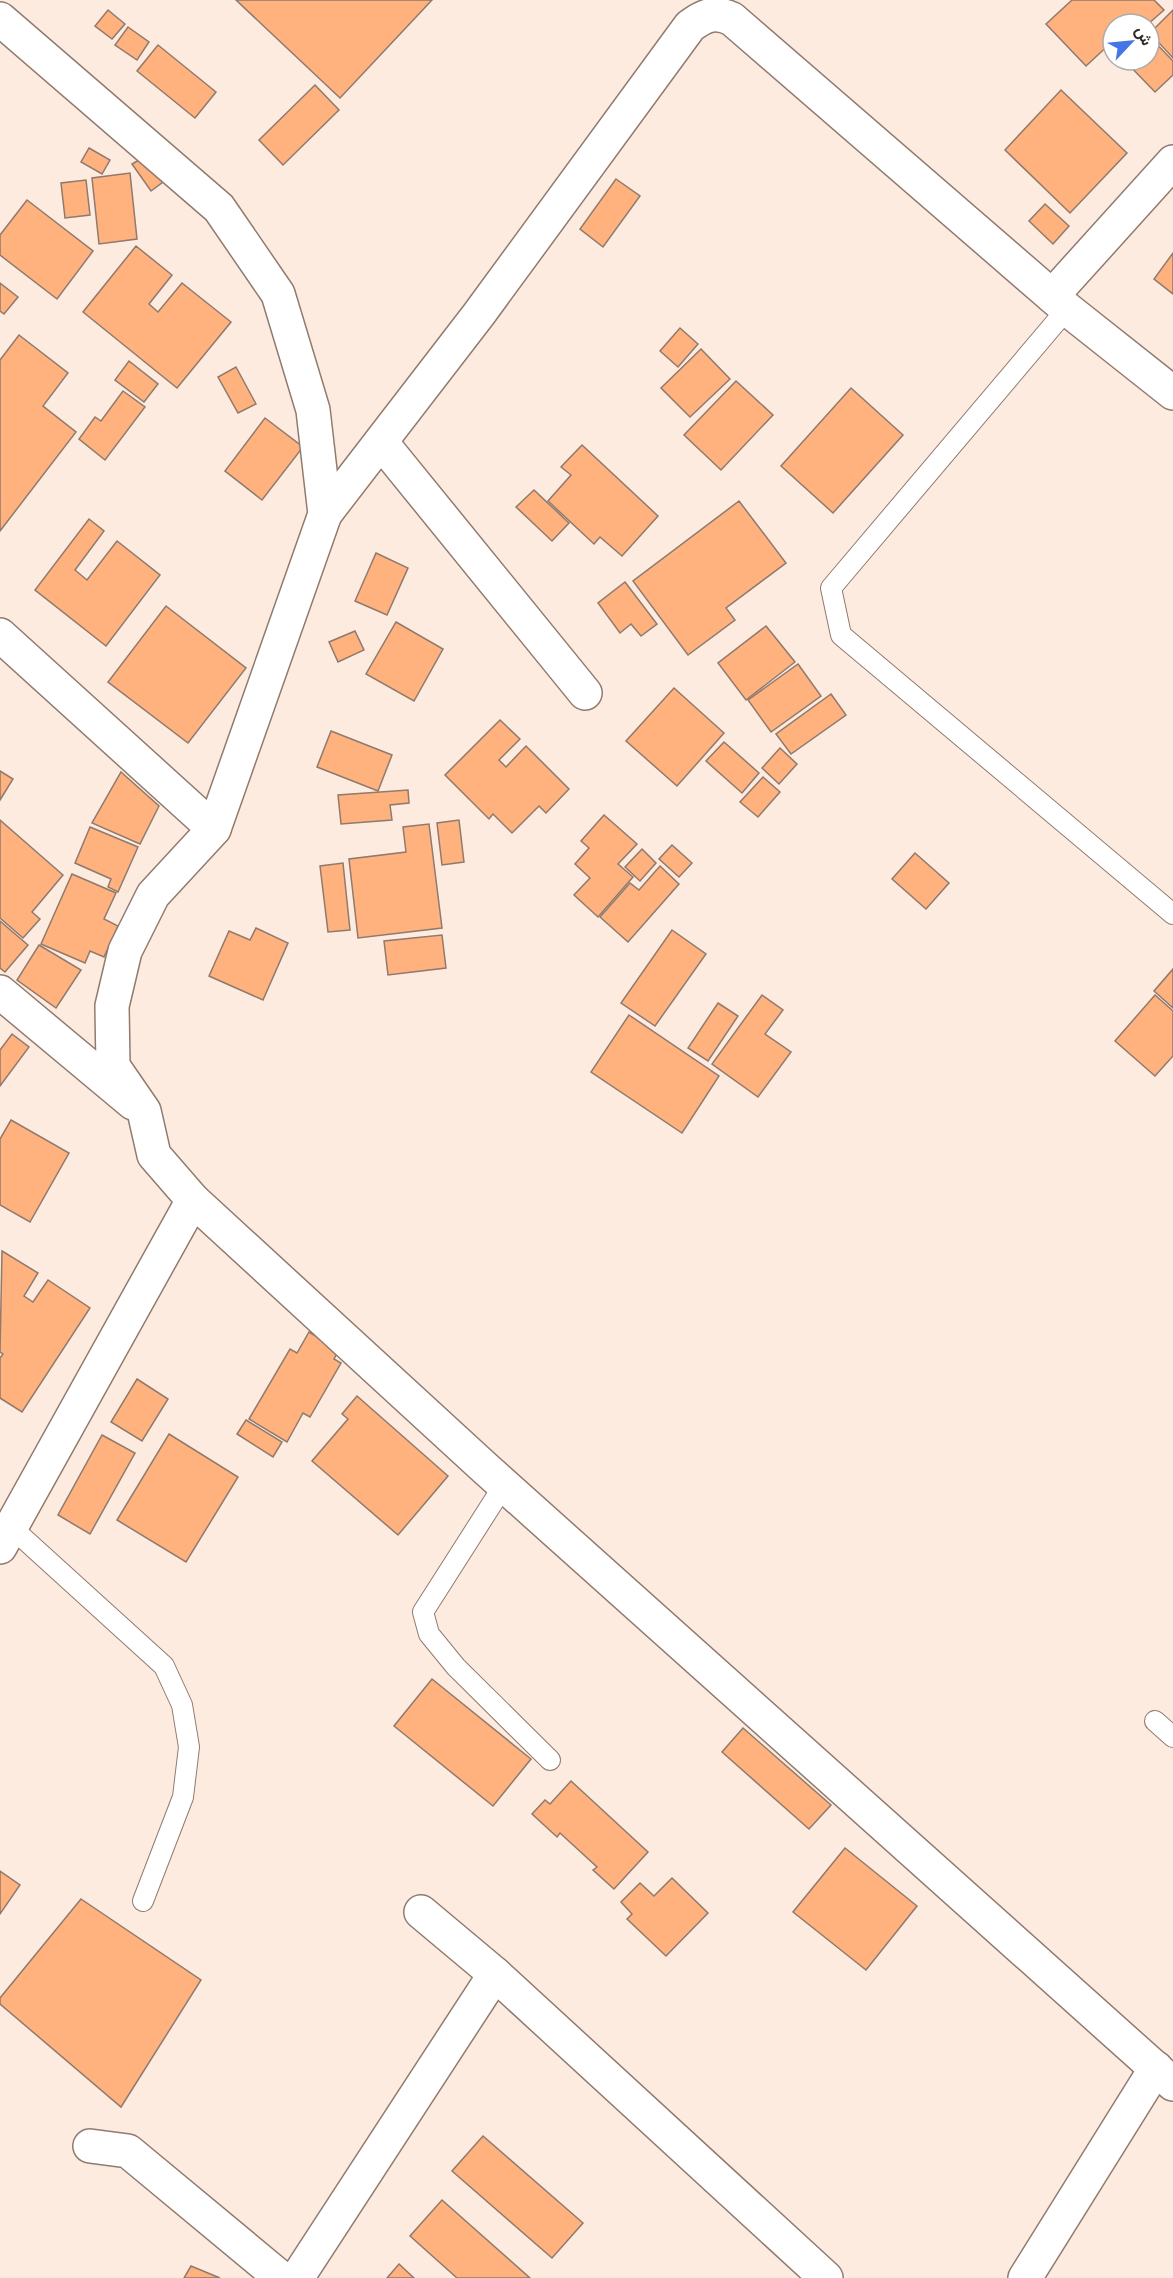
<svg xmlns="http://www.w3.org/2000/svg" width="1173" height="2278" viewBox="0 0 1173 2278" font-family="Spectral,Vazirmatn,serif">
<style>
.building{fill:#ffb17e;stroke:#8f7a6d;stroke-width:1.5}
.lines{fill:none;stroke-linecap:round;stroke-linejoin:round}
.lane-casing{stroke:#907b6e;stroke-width:22}
.street-casing{stroke:#907b6e;stroke-width:36}
.secondary-casing{stroke:#907b6e;stroke-width:36}
.lane{stroke:#fff;stroke-width:20}
.street{stroke:#fff;stroke-width:33}
.secondary{stroke:#fff;stroke-width:33}
</style>
<rect width="100%" height="100%" fill="#feebdf"/>
<g class="building">
<path d="M236 0H432L340 98Z"/>
<path d="M1072 0H1154L1164 10 1148 24H1142L1137 18 1131 24H1113V41L1086 66 1046 24Z"/>
<path d="M108 10 125 24 112 39 95 26Z"/>
<path d="M1173 10V58L1150 33Z"/>
<path d="M128 27 149 42 137 60 115 45Z"/>
<path d="M1149 36 1173 61V75L1155 92 1124 60H1149Z"/>
<path d="M158 45 216 92 195 118 137 71Z"/>
<path d="M315 85 339 110 283 165 259 140Z"/>
<path d="M1061 90 1127 153 1070 213 1005 150Z"/>
<path d="M89 148 110 160 102 174 81 162Z"/>
<path d="M144 157 163 182 151 191 132 164Z"/>
<path d="M130 173 137 239 99 244 92 178Z"/>
<path d="M616 179 640 196 603 247 580 229Z"/>
<path d="M86 180 90 215 65 218 61 183Z"/>
<path d="M27 200 93 251 57 299 0 255V235Z"/>
<path d="M1045 204 1069 226 1053 244 1029 221Z"/>
<path d="M136 246 172 275 149 304 158 312 182 283 231 322 177 388 83 312Z"/>
<path d="M1173 253V294L1154 279Z"/>
<path d="M0 283 18 297 4 314 0 311Z"/>
<path d="M680 328 698 344 678 367 660 351Z"/>
<path d="M19 335 68 373 43 406 76 432 0 531V360Z"/>
<path d="M701 349 730 379 690 417 661 388Z"/>
<path d="M129 361 158 384 144 402 115 380Z"/>
<path d="M236 367 256 404 238 413 218 377Z"/>
<path d="M736 381 773 415 721 470 684 435Z"/>
<path d="M851 388 903 435 833 513 781 466Z"/>
<path d="M123 391 145 407 105 460 79 439 95 417 101 421Z"/>
<path d="M265 418 303 447 262 500 225 471Z"/>
<path d="M582 445 658 516 622 556 600 537 594 544 548 501 571 475 561 467Z"/>
<path d="M534 490 569 523 552 541 516 507Z"/>
<path d="M739 501 786 563 726 608 735 620 688 655 633 581Z"/>
<path d="M89 519 104 531 75 570 87 580 117 541 160 575 106 646 35 590Z"/>
<path d="M376 553 408 568 387 615 355 601Z"/>
<path d="M625 582 657 624 641 636 631 624 620 633 598 603Z"/>
<path d="M166 606 246 668 188 743 108 682Z"/>
<path d="M396 622 443 649 414 701 366 674Z"/>
<path d="M766 626 795 662 746 700 718 663Z"/>
<path d="M355 631 364 650 338 662 329 642Z"/>
<path d="M798 664 821 696 771 732 748 700Z"/>
<path d="M674 688 724 733 677 786 626 741Z"/>
<path d="M831 694 846 715 791 754 776 734Z"/>
<path d="M500 720 520 739 499 760 506 767 526 746 569 789 546 813 539 806 512 833 493 814 489 819 445 775Z"/>
<path d="M331 731 392 755 378 791 317 767Z"/>
<path d="M724 742 759 773 742 793 706 761Z"/>
<path d="M780 748 797 764 779 784 762 768Z"/>
<path d="M0 771 13 779 0 800Z"/>
<path d="M121 772 159 806 140 844 92 823Z"/>
<path d="M763 777 780 792 758 817 740 802Z"/>
<path d="M408 790 409 803 390 805 392 820 341 824 338 795Z"/>
<path d="M604 815 637 844 618 864 633 877 598 917 574 895 590 878 575 864 589 848 581 841Z"/>
<path d="M0 820 63 875 32 912 40 919 23 938 0 918Z"/>
<path d="M459 820 464 862 442 865 437 823Z"/>
<path d="M429 824 442 928 358 938 349 859 406 852 403 827Z"/>
<path d="M90 827 138 847 118 892 108 887 111 879 75 863Z"/>
<path d="M672 845 692 863 679 877 659 859Z"/>
<path d="M642 849 656 863 640 881 625 867Z"/>
<path d="M915 853 949 883 926 909 892 879Z"/>
<path d="M343 863 350 930 328 932 320 866Z"/>
<path d="M660 866 679 884 628 942 600 917 630 883 639 890Z"/>
<path d="M72 874 116 893 104 919 118 926 104 957 90 951 85 963 41 944Z"/>
<path d="M0 921 28 945 5 972 0 968Z"/>
<path d="M256 928 288 943 263 1000 209 976 229 931 250 940Z"/>
<path d="M672 930 706 954 655 1026 621 1003Z"/>
<path d="M442 935 446 968 388 975 384 941Z"/>
<path d="M39 945 81 970 56 1008 17 980Z"/>
<path d="M1173 969V1008L1154 991Z"/>
<path d="M762 995 783 1010 765 1034 791 1052 758 1097 712 1064Z"/>
<path d="M1155 995 1173 1011V1056L1155 1076 1115 1041Z"/>
<path d="M718 1003 738 1016 708 1061 688 1048Z"/>
<path d="M629 1015 719 1076 682 1133 591 1072Z"/>
<path d="M12 1034 29 1047 0 1086V1050Z"/>
<path d="M11 1120 69 1153 30 1222 0 1205V1139Z"/>
<path d="M2 1251 38 1273 24 1296 33 1302 48 1280 90 1308 22 1412 0 1398V1358L3 1354 0 1352Z"/>
<path d="M309 1332 339 1350 334 1359 341 1363 310 1417 303 1413 287 1442 249 1419 290 1349 297 1353Z"/>
<path d="M137 1379 168 1399 142 1441 111 1422Z"/>
<path d="M357 1396 448 1476 398 1535 312 1461 348 1419 342 1414Z"/>
<path d="M246 1420 282 1442 273 1457 237 1434Z"/>
<path d="M169 1434 238 1477 186 1562 117 1520Z"/>
<path d="M102 1435 135 1453 90 1534 58 1515Z"/>
<path d="M432 1679 531 1759 493 1806 394 1726Z"/>
<path d="M743 1728 831 1805 809 1829 722 1752Z"/>
<path d="M571 1781 648 1852 614 1889 593 1870 597 1867 560 1833 557 1837 532 1814 545 1800 550 1804Z"/>
<path d="M845 1848 917 1906 866 1970 793 1912Z"/>
<path d="M0 1871 20 1885 0 1914Z"/>
<path d="M672 1878 708 1913 666 1956 627 1919 632 1914 621 1902 640 1883 654 1896Z"/>
<path d="M81 1899 201 1980 121 2107 0 2004V1998Z"/>
<path d="M483 2136 583 2223 552 2258 452 2171Z"/>
<path d="M442 2200 530 2278H457L410 2236Z"/>
<path d="M399 2264 414 2278H387Z"/>
<path d="M191 2266 220 2278H184Z"/>
</g>
<g class="lines">
<g class="lane-casing">
<g id="lane">
<path d="M1067 309 831 588 841 635 1173 914"/>
<path d="M504 1485 423 1612 429 1634 456 1667 550 1760"/>
<path d="M11 1527 164 1666 182 1705 189 1747 183 1797 143 1901"/>
<path d="M1155 1721 1173 1737"/>
</g>
</g>
<g class="street-casing">
<g id="street">
<path d="M1052 296 1173 162"/>
<path d="M381 442 585 693"/>
<path d="M325 514 479 314 690 26C705 15 715 11 732 19L1067 309 1173 393"/>
<path d="M0 635 214 829"/>
<path d="M0 992 133 1103"/>
<path d="M0 1547 193 1200"/>
<path d="M421 1912 495 1974 826 2278"/>
<path d="M90 2146 128 2151 281 2278"/>
<path d="M297 2278 495 1974"/>
<path d="M1025 2278 1156 2068"/>
</g>
</g>
<g class="secondary-casing">
<path id="secondary" d="M0 19 219 208 278 294 313 410 325 514 214 829 153 895 125 951 112 1006 113 1066 144 1111 154 1155 193 1200 486 1469 1173 2084"/>
</g>
<use href="#lane" class="lane"/>
<use href="#street" class="street"/>
<use href="#secondary" class="secondary"/>
</g>
<g transform="translate(1131 42) rotate(64)"><circle r="28" fill="#ffffff" stroke="#adaaa8" stroke-width="1.5"/>
<path d="M0-4.5L10 22L0 15L-10 22Z" fill="#4476e8"/>
<text y="-9" font-size="16" font-weight="bold" text-anchor="middle" fill="#332a25">ش</text>
</g>
</svg>
